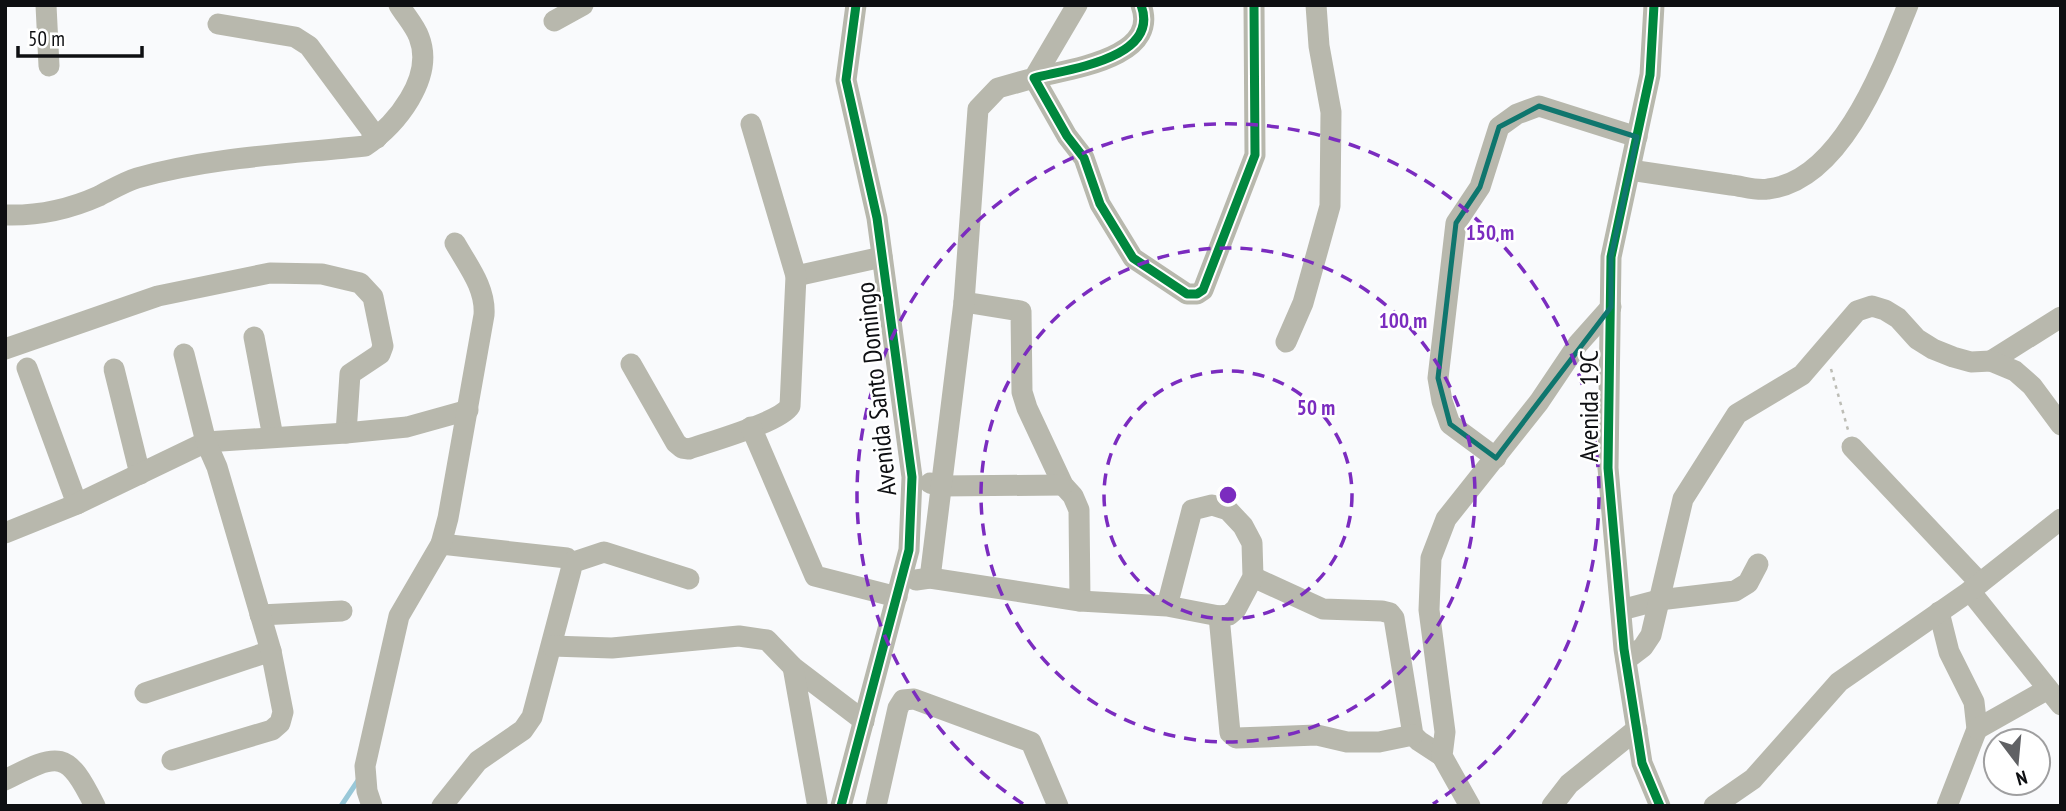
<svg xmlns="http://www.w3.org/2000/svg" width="2066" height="811" viewBox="0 0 2066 811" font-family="'PT Sans Narrow',sans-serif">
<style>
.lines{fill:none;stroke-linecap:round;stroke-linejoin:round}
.stream{stroke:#99c8d8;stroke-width:5}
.path{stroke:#bdbdb6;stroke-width:2.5;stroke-dasharray:3.5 5;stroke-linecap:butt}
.minor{stroke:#b8b8ad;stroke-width:21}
.cycleway-casing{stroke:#fff;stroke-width:13}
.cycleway{stroke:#00873e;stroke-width:9}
.marked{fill:none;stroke:#0f766e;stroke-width:5;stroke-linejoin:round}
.ring{fill:none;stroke:#7b2cbf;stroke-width:3.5;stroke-dasharray:12 9}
.labels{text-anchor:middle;stroke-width:5;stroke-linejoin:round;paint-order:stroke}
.street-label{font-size:26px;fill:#0e0f12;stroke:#fff}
.centre{fill:#7b2cbf;stroke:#fff;stroke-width:3.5}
.ring-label{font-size:21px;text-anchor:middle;font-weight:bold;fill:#7b2cbf;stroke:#fff;stroke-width:5;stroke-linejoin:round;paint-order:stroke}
</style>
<rect width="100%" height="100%" fill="#f9fafc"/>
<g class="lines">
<path class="stream" d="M341 806 359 779"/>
<path class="path" d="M1831 369 1848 430"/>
<g class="minor">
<path d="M46 5 49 66"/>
<path d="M1141 5C1161 59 1067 69 1034 78L1067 136 1084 158 1100 204 1133 258 1187 294H1197L1203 290 1255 155 1254 5"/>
<path d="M1654 5 1650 75 1611 257 1608 468 1624 649 1642 763 1660 806"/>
<path d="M554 21 583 5"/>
<path d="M218 24 295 37 309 46 377 138"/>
<path d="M1630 170C1663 175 1697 180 1731 185 1742 186 1756 191 1768 189 1842 181 1884 65 1908 5"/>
<path d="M5 215C37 216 70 209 99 196 111 190 124 182 137 178 211 157 290 154 365 146 396 125 435 78 419 37 415 26 405 15 399 5"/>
<path d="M796 276 882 257"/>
<path d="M964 302 1021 311 1022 392 1027 408 1063 485 1073 496 1079 510 1080 601"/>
<path d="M254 337 273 437"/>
<path d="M1286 342 1303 303 1330 206 1331 112 1319 46 1316 5"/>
<path d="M5 349 158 296 270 273 322 274 360 283 373 297 383 346 380 354 350 374 346 433"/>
<path d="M1991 361 2061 317"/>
<path d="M631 364 676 443 682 448 689 449C709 442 781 422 790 406L796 276 751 124"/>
<path d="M27 368 77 504"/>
<path d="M114 369 140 474"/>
<path d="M751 427 815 576 897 597"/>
<path d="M1852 447 1980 583"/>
<path d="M1496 458 1450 424 1442 401 1438 378 1456 223 1480 187 1499 127 1517 114 1539 106 1637 137"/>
<path d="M930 483 941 486 1063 485"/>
<path d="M5 533 77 504 206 442 346 433 407 427 468 410"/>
<path d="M441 544 567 558 571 563V570L532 717 523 730 478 761 442 806"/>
<path d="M571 563 604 552 689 579"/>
<path d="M1253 577 1323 609 1382 611 1390 613 1394 618 1413 735 1419 741 1442 756"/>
<path d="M930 578 964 302 978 109 998 88 1034 78 1077 5"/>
<path d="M916 580 930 578 1080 601 1167 606 1219 616 1229 615 1236 609 1253 577 1252 543 1243 526 1228 510 1212 505 1192 510 1167 606"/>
<path d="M1970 591 2061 705"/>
<path d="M1621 610 1659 600 1735 591 1748 583 1758 564"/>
<path d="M1939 612 1949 652 1974 702 1977 729 1947 806"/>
<path d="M260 615 342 611"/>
<path d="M1219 616 1230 733 1236 738 1317 735 1347 742H1379L1413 735"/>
<path d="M552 646 612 648 739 636 767 640 793 667 864 721"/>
<path d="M1626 660 1643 647 1651 635 1683 499 1737 414 1802 375 1857 311 1872 306 1885 310 1898 318 1917 339 1933 349 1953 357 1971 362 1991 361 2015 371 2032 386 2061 425"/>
<path d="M793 667 817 802"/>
<path d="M145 693 271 651"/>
<path d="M1977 729 2048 689"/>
<path d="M172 760 272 730 280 723 283 712 271 651 217 467 206 442 184 354"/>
<path d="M5 780C60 752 67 750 95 806"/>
<path d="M372 806 367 791 365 766 399 616 441 544 448 518 484 315C486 288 468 266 455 243"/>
<path d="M841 806 909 550 912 477 877 218 846 80 856 5"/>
<path d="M876 806 898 708 903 700 914 699 1031 742 1058 806"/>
<path d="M1470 806 1442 756 1445 732 1429 610 1431 558 1446 519 1539 402 1578 344 1611 307"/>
<path d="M1552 806 1569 784 1637 729"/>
<path d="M1714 806 1753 779 1839 682 1970 591 2061 519"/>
</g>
<g class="cycleway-casing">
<g id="cycleway">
<path d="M1141 5C1161 59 1067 69 1034 78L1067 136 1084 158 1100 204 1133 258 1187 294H1197L1203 290 1255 155 1254 5"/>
<path d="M1654 5 1650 75 1611 257 1608 468 1624 649 1642 763 1660 806"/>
<path d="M841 806 909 550 912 477 877 218 846 80 856 5"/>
</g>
</g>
<use href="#cycleway" class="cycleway"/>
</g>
<path class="marked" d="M1539 106 1637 137 1611 257V307L1496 458 1450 424 1438 378 1456 223 1480 187 1499 127Z"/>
<g class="ring">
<circle cx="1228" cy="495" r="124"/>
<circle cx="1228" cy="495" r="247"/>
<path d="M1023 804A371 371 0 1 1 1433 804"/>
</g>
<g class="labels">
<g class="street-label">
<text transform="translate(876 389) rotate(-96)" y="9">Avenida Santo Domingo</text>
<text transform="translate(1589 406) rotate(-90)" y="9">Avenida 19C</text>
</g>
</g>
<circle cx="1228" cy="495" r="10" class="centre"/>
<g class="ring-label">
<text x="1490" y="240">150 m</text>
<text x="1403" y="328">100 m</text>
<text x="1316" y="415">50 m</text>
</g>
<rect width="2066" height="811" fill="none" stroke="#0e0f12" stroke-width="14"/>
<g transform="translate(2017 762) rotate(164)"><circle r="33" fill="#ffffff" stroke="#9f9fa0" stroke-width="2"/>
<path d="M0-5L12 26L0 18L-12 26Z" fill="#606164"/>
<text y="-10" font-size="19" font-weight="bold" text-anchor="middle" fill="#0e0f12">N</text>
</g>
<path d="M18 46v10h124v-10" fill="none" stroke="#0e0f12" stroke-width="3.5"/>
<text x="28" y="46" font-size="21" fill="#0e0f12" stroke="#ffffff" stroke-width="5" paint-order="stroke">50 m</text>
</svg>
